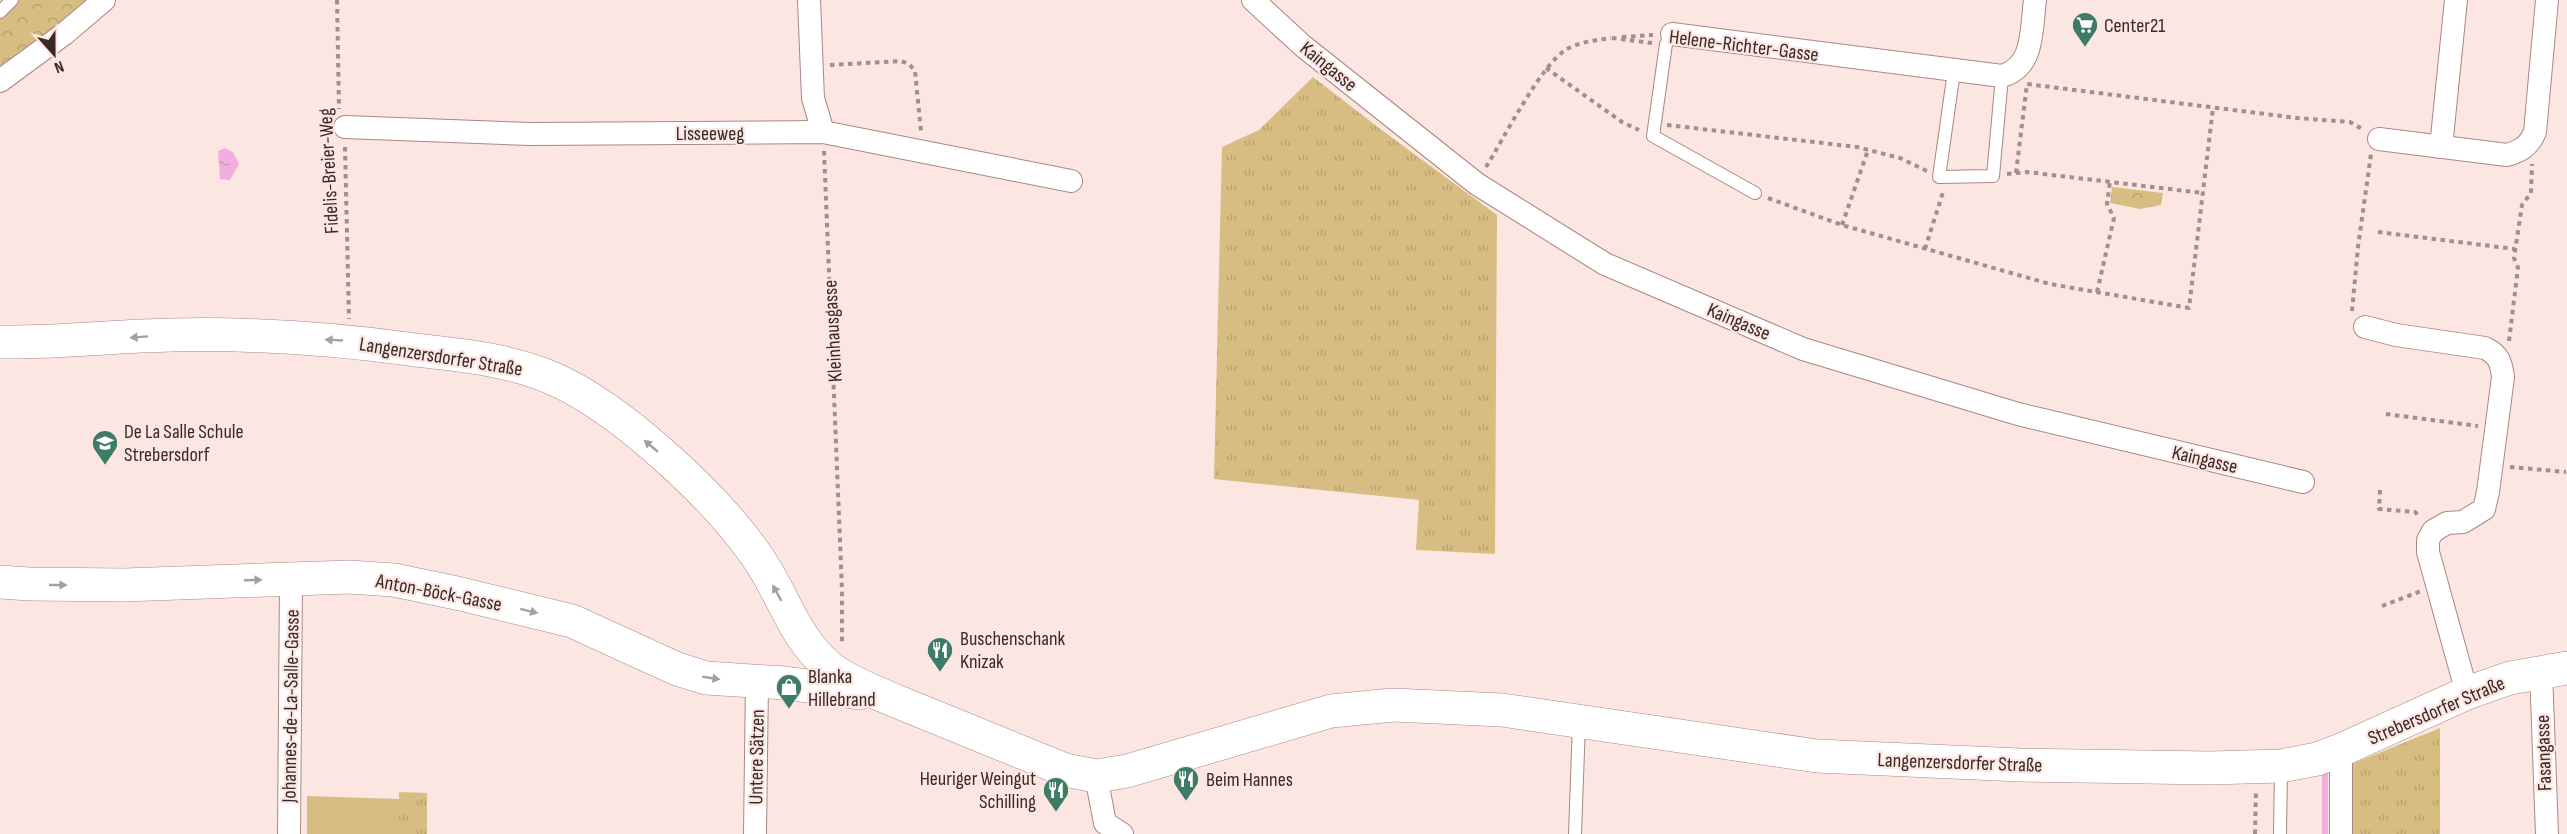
<svg xmlns="http://www.w3.org/2000/svg" width="2567" height="834" viewBox="0 0 2567 834" font-family="'Sofia Sans Condensed',sans-serif">
<style>
.grass{fill:url(#grass-tufts)}
.park{fill:url(#park-crowns)}
.pitch{fill:#d7bd82}
.water{fill:url(#water-ripples)}
.lines{fill:none;stroke-linecap:round;stroke-linejoin:round}
.stream{stroke:#f0afdd;stroke-width:6}
.lane-casing{stroke:#a98881;stroke-width:14}
.street-casing{stroke:#a98881;stroke-width:24}
.secondary-casing{stroke:#a98881;stroke-width:34}
.path{stroke:#a28f8b;stroke-width:4;stroke-dasharray:4.5 4.5;stroke-linecap:butt}
.lane{stroke:#fff;stroke-width:12}
.street{stroke:#fff;stroke-width:22}
.secondary{stroke:#fff;stroke-width:33}
.oneway{fill:#a59f9d}
.labels{text-anchor:middle;stroke-width:4.5;stroke-linejoin:round;paint-order:stroke}
.poi-label{font-size:20px;fill:#372926;stroke:#fce6e1;text-anchor:start}
.street-label{font-size:20px;fill:#372926;stroke:#fce6e1}
</style>
<defs>
<pattern id="grass-tufts" width="24" height="20" patternUnits="userSpaceOnUse" patternTransform="scale(1.5)"><rect width="24" height="20" fill="#d7bd82"/><path d="M3 7l-1-3M5 7V3M7 7l1-3M15 17l-1-3M17 17v-4M19 17l1-3" fill="none" stroke="#b9a270"/></pattern>
<pattern id="park-crowns" width="20" height="18" patternUnits="userSpaceOnUse" patternTransform="scale(1.5)"><rect width="20" height="18" fill="#d7bd82"/><path d="M2 6a3 3 0 1 1 6 0M12 15a3 3 0 1 1 6 0" fill="none" stroke="#b9a270"/></pattern>
<pattern id="water-ripples" width="26" height="14" patternUnits="userSpaceOnUse" patternTransform="scale(1.5)"><rect width="26" height="14" fill="#f0afdd"/><path d="M2 4q2-2 4 0t4 0M15 11q2-2 4 0t4 0" fill="none" stroke="#ce97be"/></pattern>
</defs>
<rect width="100%" height="100%" fill="#fce6e1"/>
<g class="grass">
<path d="M1313 77 1379 128 1497 215 1495 554 1416 550 1419 500 1214 479 1222 147 1259 130Z"/>
<path d="M2440 728V834H2349V765Z"/>
<path d="M399 792 427 793V834H399Z"/>
</g>
<g class="park">
<path d="M16 0H91L0 72V16Z"/>
<path d="M2112 187 2163 193 2161 205 2140 209 2110 203Z"/>
</g>
<path class="pitch" d="M307 796 399 799V834H307Z"/>
<path class="water" d="M225 148 233 152 239 164 230 180 220 179 218 151Z"/>
<g class="lines">
<path class="stream" d="M2325 775V834"/>
<g class="lane-casing">
<g id="lane">
<path d="M0 12 12 0"/>
<path d="M1672 34 1666 44 1653 136 1755 193"/>
<path d="M1954 71 1939 177 1993 176 2002 76"/>
<path d="M1575 834 1579 723"/>
<path d="M2280 834 2281 768"/>
</g>
</g>
<g class="street-casing">
<g id="street">
<path d="M809 0 813 98 823 132"/>
<path d="M1253 0 1303 46 1477 184 1605 264 1803 349 2018 414 2303 482"/>
<path d="M1672 34 2002 76C2035 67 2031 28 2035 0"/>
<path d="M0 81 64 34 104 0"/>
<path d="M345 127 530 134 823 132 1071 181"/>
<path d="M2379 139 2507 155C2521 151 2529 146 2535 132L2547 0"/>
<path d="M2441 147 2456 0"/>
<path d="M2365 327 2396 335 2485 348C2499 355 2501 362 2503 377L2488 492 2484 509 2463 522 2447 523 2433 531 2428 540V552L2467 693"/>
<path d="M2541 671 2547 834"/>
<path d="M1096 776 1105 823 1122 834"/>
<path d="M289 834 291 579"/>
<path d="M755 834 757 681"/>
<path d="M2341 834V750"/>
</g>
</g>
<g class="secondary-casing">
<g id="secondary">
<path d="M0 342C57 343 114 336 172 335 253 333 335 339 416 350 462 355 511 360 554 379 620 408 715 496 756 555 784 594 791 634 829 667 848 683 894 700 918 710 967 730 1016 750 1065 770L1096 776 1127 771 1331 711 1393 705 1502 710 1817 756 2020 765 2210 768 2281 766 2317 759 2341 750 2467 693 2510 678 2567 668"/>
<path d="M0 582 29 584 124 585 349 577 394 580 461 594 572 621 677 669 706 678 785 683 859 693"/>
</g>
</g>
<g class="path">
<path d="M337 0 339 109"/>
<path d="M1622 37 1653 35"/>
<path d="M1612 38 1652 43"/>
<path d="M830 65 901 61 909 64 915 71 921 131"/>
<path d="M1546 68 1622 122 1639 130"/>
<path d="M1667 125 1857 147 1900 158 1927 171"/>
<path d="M345 147 349 319"/>
<path d="M824 151 842 590V644"/>
<path d="M1486 167C1503 140 1541 64 1567 49 1580 42 1596 40 1611 38"/>
<path d="M2016 173 2027 84 2297 118 2350 122 2364 130"/>
<path d="M2007 174 2027 172 2203 193"/>
<path d="M1768 198 1842 225 2050 284 2189 308 2213 108"/>
<path d="M1842 225 1868 150"/>
<path d="M2378 232 2515 249"/>
<path d="M1925 249 1944 189"/>
<path d="M2097 292 2114 218 2107 204 2110 181"/>
<path d="M2352 311 2358 247 2371 154"/>
<path d="M2509 341 2518 268 2514 258 2522 205 2531 193 2532 164"/>
<path d="M2386 414 2478 426"/>
<path d="M2510 467 2566 472"/>
<path d="M2380 490 2379 509 2415 512 2420 517"/>
<path d="M2382 606 2421 591"/>
<path d="M2255 834 2256 791"/>
</g>
<use href="#lane" class="lane"/>
<use href="#street" class="street"/>
<use href="#secondary" class="secondary"/>
</g>
<defs><path id="oneway-solid" d="M-6-.8H1V-3.2L6.5 0L1 3.2V.8H-6Z" transform="scale(1.5)"/></defs>
<g class="oneway">
<use href="#oneway-solid" transform="translate(139 337) rotate(176)"/>
<use href="#oneway-solid" transform="translate(334 340) rotate(-177)"/>
<use href="#oneway-solid" transform="translate(651 446) rotate(-140)"/>
<use href="#oneway-solid" transform="translate(253 580) rotate(-2)"/>
<use href="#oneway-solid" transform="translate(58 585)"/>
<use href="#oneway-solid" transform="translate(777 593) rotate(-119)"/>
<use href="#oneway-solid" transform="translate(529 611) rotate(14)"/>
<use href="#oneway-solid" transform="translate(711 678) rotate(9)"/>
</g>
<defs>
<g id="supermarket-pin" transform="scale(1.35)"><path d="M0 17L-7.5 6A9.5 9.5 0 1 1 7.5 6Z" fill="#3f7c67" stroke="#fce6e1"/><path d="M-6-5.5h2.5l.6 2H6L4.5 2H-2.5L-4.4-4H-6ZM-1.5 3.2a1.3 1.3 0 1 0 .1 0ZM3 3.2a1.3 1.3 0 1 0 .1 0Z" fill="#fff"/></g>
<g id="school-pin" transform="scale(1.35)"><path d="M0 17L-7.5 6A9.5 9.5 0 1 1 7.5 6Z" fill="#3f7c67" stroke="#fce6e1"/><path d="M0-5L7-2L0 1L-7-2ZM-4 1L0 2.5L4 1V4Q0 6-4 4Z" fill="#fff"/></g>
<g id="restaurant-pin" transform="scale(1.35)"><path d="M0 17L-7.5 6A9.5 9.5 0 1 1 7.5 6Z" fill="#3f7c67" stroke="#fce6e1"/><path d="M-5-6h1v4h1v-4h1v4h1v-4h1v5L-1.5 .5V6h-2V.5L-5-1ZM5-6V6H3V1.5H1.5Q1.5-4 5-6Z" fill="#fff"/></g>
<g id="shop-pin" transform="scale(1.35)"><path d="M0 17L-7.5 6A9.5 9.5 0 1 1 7.5 6Z" fill="#3f7c67" stroke="#fce6e1"/><path d="M-5-2.5h2.3a2.7 3.5 0 0 1 5.4 0H5L5.5 6h-11ZM-1.5-2.5h3a1.5 2.3 0 0 0-3 0Z" fill="#fff"/></g>
</defs>
<g fill-rule="evenodd">
<use href="#supermarket-pin" x="2085" y="25"/>
<use href="#school-pin" x="105" y="443"/>
<use href="#restaurant-pin" x="940" y="650"/>
<use href="#shop-pin" x="789" y="687"/>
<use href="#restaurant-pin" x="1186" y="779"/>
<use href="#restaurant-pin" x="1056" y="790"/>
</g>
<g class="labels">
<g class="poi-label">
<text x="2104" y="32">Center21</text>
<text x="124" y="438">De La Salle Schule<tspan x="124" dy="23">Strebersdorf</tspan></text>
<text x="960" y="645">Buschenschank<tspan x="960" dy="23">Knizak</tspan></text>
<text x="808" y="683">Blanka<tspan x="808" dy="23">Hillebrand</tspan></text>
<text x="1036" y="785" text-anchor="end">Heuriger Weingut<tspan x="1036" dy="23">Schilling</tspan></text>
<text x="1206" y="786">Beim Hannes</text>
</g>
<g class="street-label">
<text transform="translate(1744 45) rotate(7)" y="7">Helene-Richter-Gasse</text>
<text transform="translate(1329 66) rotate(39)" y="7">Kaingasse</text>
<text x="710" y="140">Lisseeweg</text>
<text transform="translate(328 171) rotate(-93)" y="7">Fidelis-Breier-Weg</text>
<text transform="translate(1739 321) rotate(23)" y="7">Kaingasse</text>
<text transform="translate(832 331) rotate(-93)" y="7">Kleinhausgasse</text>
<text transform="translate(441 356) rotate(9)" y="7">Langenzersdorfer Straße</text>
<text transform="translate(2205 459) rotate(13)" y="7">Kaingasse</text>
<text transform="translate(439 592) rotate(11)" y="7">Anton-Böck-Gasse</text>
<text transform="translate(290 706) rotate(-89)" y="7">Johannes-de-La-Salle-Gasse</text>
<text transform="translate(2436 710) rotate(-23)" y="7">Strebersdorfer Straße</text>
<text transform="translate(2543 753) rotate(-92)" y="7">Fasangasse</text>
<text transform="translate(756 757) rotate(-89)" y="7">Untere Sätzen</text>
<text transform="translate(1960 762) rotate(2)" y="7">Langenzersdorfer Straße</text>
</g>
</g>
<g transform="translate(54 54) rotate(159)" stroke="#fce6e1" stroke-width="4.5" paint-order="stroke">
<path d="M0-4.5L10 22L0 15L-10 22Z" fill="#372926"/>
<text y="-9" font-size="16" font-weight="bold" text-anchor="middle" fill="#372926">N</text>
</g>
</svg>
